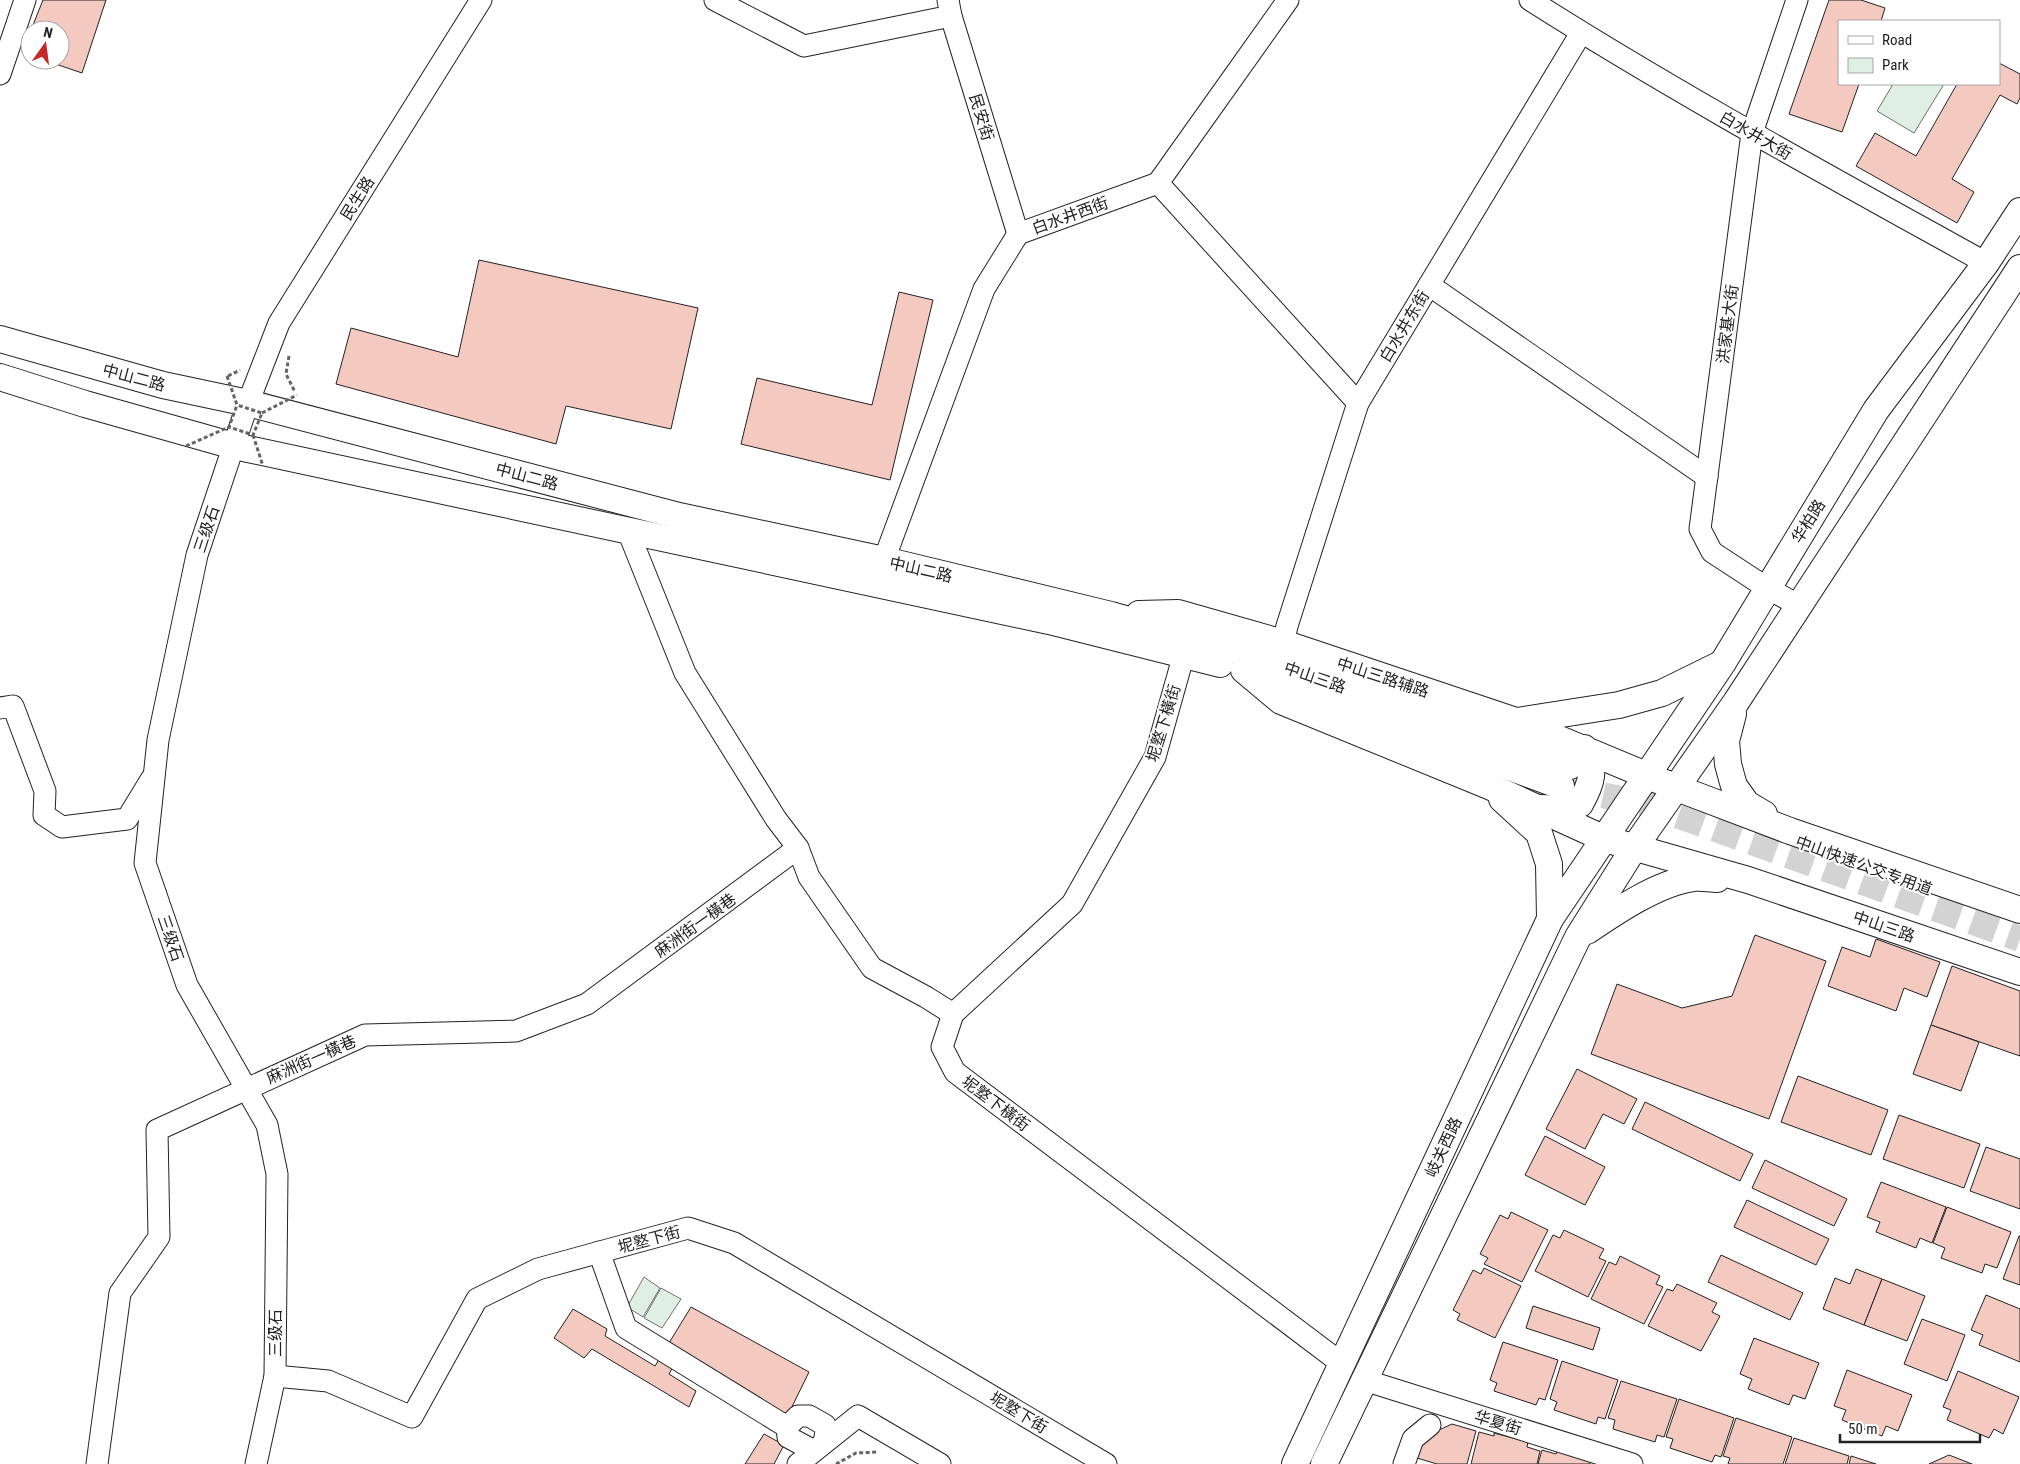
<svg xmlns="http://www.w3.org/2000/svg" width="2020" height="1464" viewBox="0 0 2020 1464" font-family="'Roboto Condensed','Noto Sans SC',sans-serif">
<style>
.green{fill:#e0efe3;stroke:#6f6f6f}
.building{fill:#f3c9c0;stroke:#222}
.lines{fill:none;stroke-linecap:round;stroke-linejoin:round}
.major-tunnel{stroke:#d3d3d3;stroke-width:26;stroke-dasharray:26 13;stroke-linecap:butt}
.minor-casing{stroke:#222;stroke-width:23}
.major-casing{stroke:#222;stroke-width:28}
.path{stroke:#646464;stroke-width:3;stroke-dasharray:4 2.5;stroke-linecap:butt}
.minor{stroke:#fff;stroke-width:21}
.major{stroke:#fff;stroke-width:26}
.path-bridge{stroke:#646464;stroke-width:3;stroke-dasharray:4 2.5;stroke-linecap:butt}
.labels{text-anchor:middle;stroke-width:4;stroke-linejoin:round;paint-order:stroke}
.street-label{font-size:16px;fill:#222;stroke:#fff}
</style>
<rect width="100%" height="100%" fill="#fff"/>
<g class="green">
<path d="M1893 84H1944L1914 133 1877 111Z"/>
<path d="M644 1277 660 1288 643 1317 627 1307Z"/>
<path d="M661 1288 681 1299 662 1328 644 1318Z"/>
</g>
<g class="building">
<path d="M43 0H106L82 73 44 60H60V30H31Z"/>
<path d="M1829 0H1861L1885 8 1881 21H1839V84H1859L1842 132 1789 114Z"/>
<path d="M30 32V55L22 52Z"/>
<path d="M1999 63 2020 74V98L2017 104 2000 95 1952 179 1974 192 1957 223 1856 166 1875 133 1916 156 1957 84H1999Z"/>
<path d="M479 260 698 308 671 429 566 406 556 444 336 384 351 328 458 357Z"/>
<path d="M899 292 933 300 890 480 741 444 757 378 872 405Z"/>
<path d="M1755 935 1826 961 1769 1119 1591 1054 1617 984 1682 1008 1732 996Z"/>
<path d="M1876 939 1940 962 1927 997 1904 988 1896 1011 1828 986 1842 947 1870 957Z"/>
<path d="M1952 966 2020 991V1056L1931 1025Z"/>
<path d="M1931 1025 1979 1042 1961 1091 1913 1074Z"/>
<path d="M1577 1069 1637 1099 1624 1124 1603 1114 1585 1149 1546 1129Z"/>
<path d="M1798 1076 1888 1110 1871 1155 1781 1122Z"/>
<path d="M1645 1102 1753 1154 1740 1181 1632 1129Z"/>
<path d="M1899 1115 1980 1144 1964 1188 1883 1159Z"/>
<path d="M1545 1136 1605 1167 1585 1205 1525 1175Z"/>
<path d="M1986 1147 2020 1159V1209L1970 1191Z"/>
<path d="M1765 1160 1847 1199 1834 1226 1752 1188Z"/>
<path d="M1881 1182 1946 1207 1932 1243 1920 1238 1916 1248 1876 1232 1880 1222 1867 1217Z"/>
<path d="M1747 1200 1829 1239 1816 1265 1734 1227Z"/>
<path d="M1947 1207 2011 1232 1997 1268 1985 1264 1982 1273 1941 1258 1945 1248 1933 1243Z"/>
<path d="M1511 1212 1548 1230 1522 1282 1484 1264 1488 1258 1480 1254 1500 1215 1508 1219Z"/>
<path d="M1564 1230 1604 1249 1599 1258 1606 1261 1588 1297 1535 1271 1553 1235 1560 1238Z"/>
<path d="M2019 1236H2020V1285L2003 1279Z"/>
<path d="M1721 1255 1803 1293 1790 1320 1708 1282Z"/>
<path d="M1620 1256 1660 1276 1656 1284 1663 1287 1644 1324 1591 1299 1609 1262 1616 1265Z"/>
<path d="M1484 1268 1521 1286 1495 1338 1457 1320 1460 1314 1453 1310 1473 1270 1481 1274Z"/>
<path d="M1856 1269 1882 1279 1864 1325 1823 1309 1835 1278 1850 1284Z"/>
<path d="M1882 1279 1925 1296 1907 1341 1864 1325Z"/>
<path d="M1677 1284 1717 1303 1712 1312 1720 1316 1701 1351 1648 1326 1667 1289 1673 1291Z"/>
<path d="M1986 1295 2020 1309V1362L1979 1345 1983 1335 1971 1330Z"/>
<path d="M1533 1306 1600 1328 1593 1350 1526 1328Z"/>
<path d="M691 1307 809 1372 786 1419 679 1356 669 1374 696 1391 689 1407 592 1349 584 1358 554 1338 573 1309 607 1329 605 1336 655 1366Z"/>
<path d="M1922 1319 1965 1335 1947 1381 1904 1364Z"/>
<path d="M1754 1338 1819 1363 1805 1399 1793 1395 1789 1405 1748 1389 1752 1379 1740 1374Z"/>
<path d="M1503 1342 1558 1360 1545 1400 1539 1398 1536 1405 1494 1391 1497 1383 1490 1380Z"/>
<path d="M1562 1361 1618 1380 1605 1419 1598 1417 1596 1424 1554 1410 1557 1402 1550 1399Z"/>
<path d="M1847 1370 1912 1395 1898 1431 1886 1426 1882 1436 1842 1420 1846 1410 1834 1406Z"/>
<path d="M1958 1371 2019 1397 2003 1434 1994 1429 1989 1438 1947 1420 1951 1410 1943 1407Z"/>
<path d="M1621 1381 1677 1399 1664 1437 1657 1435 1655 1442 1613 1429 1615 1420 1608 1418Z"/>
<path d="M1679 1399 1734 1418 1721 1457 1715 1455 1712 1462 1670 1448 1673 1439 1666 1437Z"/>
<path d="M1736 1418 1792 1437 1783 1464H1728L1730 1458 1723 1456Z"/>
<path d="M1452 1424 1476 1431 1467 1464H1437L1417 1458 1424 1437Z"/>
<path d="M1479 1432 1494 1436V1433L1528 1442 1527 1447 1540 1451 1537 1464H1471Z"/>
<path d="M764 1434 784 1445 774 1464H745Z"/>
<path d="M1794 1438 1849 1456 1847 1464H1785Z"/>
<path d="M1542 1450 1556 1454 1557 1451 1591 1461 1590 1464H1538Z"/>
<path d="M1949 1455 1972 1464H1929Z"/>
<path d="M1851 1456 1876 1464H1849Z"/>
</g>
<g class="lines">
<path class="major-tunnel" d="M1565 787 1649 805 2020 939"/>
<g class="minor-casing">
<g id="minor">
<path d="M715 0 804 46 951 16"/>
<path d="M948 0 951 16 1018 234"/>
<path d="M1530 0C1678 94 1833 178 1986 263"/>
<path d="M1797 0 1752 133 1700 529 1712 552 1767 588 1798 605"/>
<path d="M0 74 25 0"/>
<path d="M1158 183 1358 403"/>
<path d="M1429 285 1707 477"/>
<path d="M628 531 685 673 776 819 798 848 809 877 872 968 926 997 953 1014"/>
<path d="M884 560 984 289 1018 234 1158 183 1288 0"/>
<path d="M1283 643 1287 626 1358 403 1581 33"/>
<path d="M1184 654 1155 757 1072 904 953 1014 942 1047 955 1072 1341 1363"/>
<path d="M0 708 13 706 45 791 44 815 62 827 127 819 152 778"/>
<path d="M599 1252 626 1328 787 1427"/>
<path d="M275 1376 328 1381 412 1417 477 1299 538 1269 688 1228 734 1243 1106 1464"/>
<path d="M1364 1380 1632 1464"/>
<path d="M814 1451 788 1437 787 1427 798 1416H809L825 1425 826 1431 824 1443"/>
<path d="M97 1464 120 1293 159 1237 157 1130 365 1035 516 1031 587 1004 798 848"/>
<path d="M256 1464 275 1376 277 1174 267 1125 187 985 145 863 158 740 197 555 248 403 279 323 481 0"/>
<path d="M798 1464 858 1416 940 1464"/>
<path d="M1404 1464 1413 1439 1430 1425"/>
</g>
</g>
<g class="major-casing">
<g id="major">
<path d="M0 339 163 385 248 403 679 516 884 560 1111 615 1249 654 1570 766"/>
<path d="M0 377 85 404 234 446 1049 621 1220 664"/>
<path d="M1139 614 1178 613 1283 643 1516 721 1677 788 1790 831 2020 910"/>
<path d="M1244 670 1281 701 1489 786 1605 839 1748 880 2020 972"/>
<path d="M1269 679 1561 786"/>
<path d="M1733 714 1726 741 1728 764 1734 786 1747 804 1764 814"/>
<path d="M1517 721 1619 705 1662 693 1721 664"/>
<path d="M1502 799 1539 833 1549 864 1550 919"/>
<path d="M1541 808 1563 809 1580 804C1592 783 1596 770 1584 748"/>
<path d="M1587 931C1615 912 1659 882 1694 878 1701 877 1710 879 1717 879"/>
<path d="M1295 1464 1550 919 1722 664 1876 410 1986 263 2020 211"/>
<path d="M1324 1464 1578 937 1634 848 1736 702 2020 268"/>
</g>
</g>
<g class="path">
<path d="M289 356 286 374 295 392"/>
<path d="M228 376 240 370"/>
<path d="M836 1464 856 1453 878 1452"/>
</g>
<use href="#minor" class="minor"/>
<use href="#major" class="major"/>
<g class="path-bridge">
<path d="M227 376 237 405 229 427 253 435 262 413 237 405"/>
<path d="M262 413 297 395"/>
<path d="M253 435 263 466"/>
<path d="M186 446 229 427"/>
</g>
</g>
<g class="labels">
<g class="street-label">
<text transform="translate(982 117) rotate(73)" y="6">民安街</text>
<text transform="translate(1756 135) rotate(30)" y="6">白水井大街</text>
<text transform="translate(357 198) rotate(-58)" y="6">民生路</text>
<text transform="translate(1070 215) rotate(-20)" y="6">白水井西街</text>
<text transform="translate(1727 324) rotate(-83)" y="6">洪家基大街</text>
<text transform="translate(1404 326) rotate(-59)" y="6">白水井东街</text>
<text transform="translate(134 377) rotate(15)" y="6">中山二路</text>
<text transform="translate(527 476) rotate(15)" y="6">中山二路</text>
<text transform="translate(1808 521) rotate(-58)" y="6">华柏路</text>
<text transform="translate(206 529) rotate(-72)" y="6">三级石</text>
<text transform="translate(921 569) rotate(13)" y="6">中山二路</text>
<text transform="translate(1315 677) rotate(19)" y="6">中山三路</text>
<text transform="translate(1383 677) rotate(18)" y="6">中山三路辅路</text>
<text transform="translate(1163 723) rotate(-73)" y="6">坭墪下橫街</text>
<text transform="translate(1864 865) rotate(20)" y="6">中山快速公交专用道</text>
<text transform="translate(695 925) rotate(-36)" y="6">麻洲街一橫巷</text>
<text transform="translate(1884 926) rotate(19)" y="6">中山三路</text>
<text transform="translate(171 938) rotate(71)" y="6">三级石</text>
<text transform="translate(311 1059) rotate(-24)" y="6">麻洲街一橫巷</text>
<text transform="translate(996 1103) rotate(37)" y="6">坭墪下橫街</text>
<text transform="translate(1443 1147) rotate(-65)" y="6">岐关西路</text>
<text transform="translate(649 1239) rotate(-15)" y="6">坭墪下街</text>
<text transform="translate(275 1333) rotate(-90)" y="6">三级石</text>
<text transform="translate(1019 1412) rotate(31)" y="6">坭墪下街</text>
<text transform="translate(1498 1422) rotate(17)" y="6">华夏街</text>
</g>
</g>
<rect x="1838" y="20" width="162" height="65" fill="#ffffff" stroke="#a7a7a7"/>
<rect x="1848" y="36" width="25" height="8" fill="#ffffff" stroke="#a7a7a7"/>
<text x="1882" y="45" font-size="15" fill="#222222">Road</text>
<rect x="1848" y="58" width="25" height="15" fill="#e0efe3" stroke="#a7a7a7"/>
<text x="1882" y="70" font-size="15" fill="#222222">Park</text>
<g transform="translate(45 45) rotate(14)"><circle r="24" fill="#ffffff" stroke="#a7a7a7"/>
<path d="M0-4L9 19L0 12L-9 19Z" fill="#c62828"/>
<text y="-8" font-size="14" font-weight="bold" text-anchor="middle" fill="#222222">N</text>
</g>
<path d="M1840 1434v8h140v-8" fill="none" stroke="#222222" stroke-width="2.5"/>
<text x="1848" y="1434" font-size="15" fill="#222222" stroke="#ffffff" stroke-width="4" paint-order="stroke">50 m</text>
</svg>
